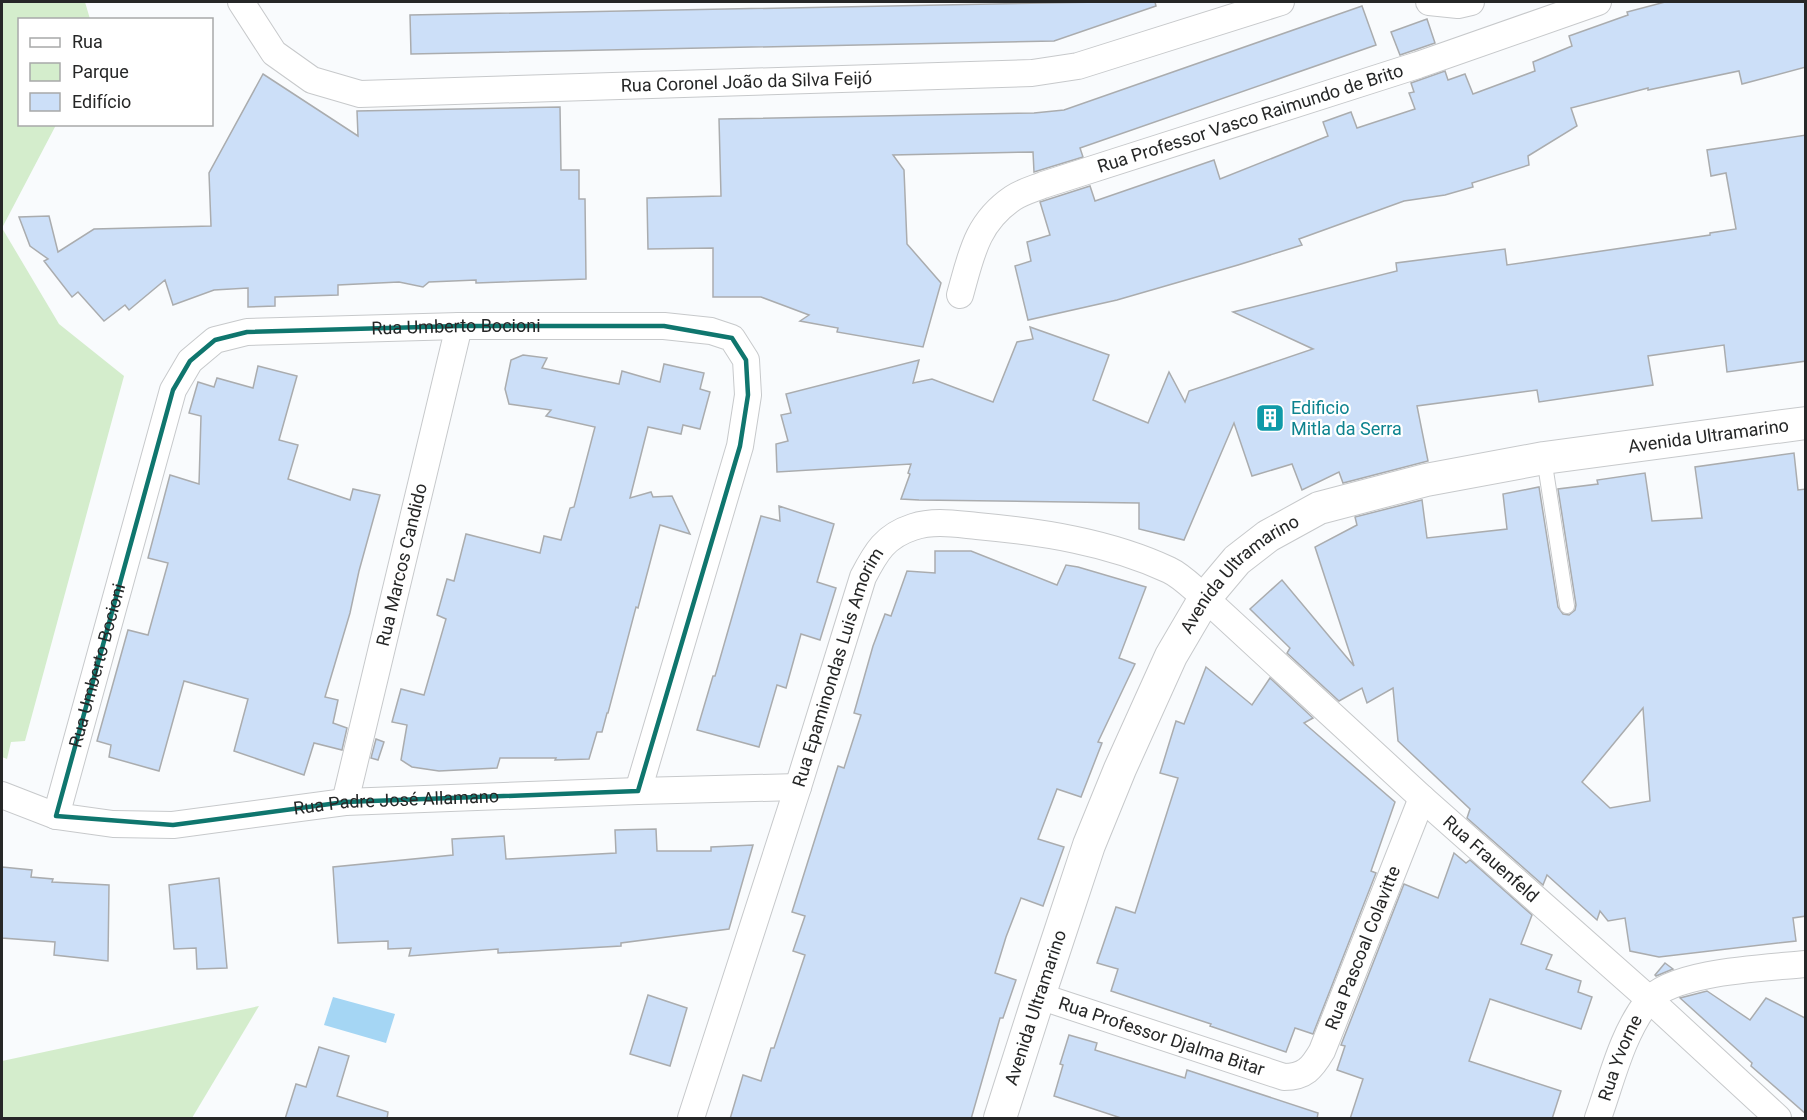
<svg xmlns="http://www.w3.org/2000/svg" width="1807" height="1120" viewBox="0 0 1807 1120" font-family="Roboto,sans-serif">
<style>
.green{fill:#d4edcc}
.water{fill:#a5d6f4}
.building{fill:#ccdff8;stroke:#aaacae;stroke-width:1.5;fill-rule:evenodd}
.lines{fill:none;stroke-linecap:round;stroke-linejoin:round}
.service-casing{stroke:#c7c9cb;stroke-width:16}
.minor-casing{stroke:#c7c9cb;stroke-width:28}
.tertiary-casing{stroke:#c7c9cb;stroke-width:34}
.service{stroke:#fff;stroke-width:14}
.minor{stroke:#fff;stroke-width:26}
.tertiary{stroke:#fff;stroke-width:32}
.marked{fill:none;stroke:#0f766e;stroke-width:4.5;stroke-linejoin:round}
.labels{text-anchor:middle;stroke-width:4.5;stroke-linejoin:round;paint-order:stroke}
.street-label{font-size:18px;fill:#262727;stroke:#fff}
.culture-label{font-size:18px;fill:#0d838f;stroke:#fff;text-anchor:start}
</style>
<rect width="100%" height="100%" fill="#f9fbfd"/>
<g class="green">
<path d="M2 2H85L90 19 20 20V124L56 125 2 228Z"/>
<path d="M2 228 59 324 124 376 25 741 11 742 7 759 2 757Z"/>
<path d="M259 1006 192 1118H2V1061Z"/>
</g>
<path class="water" d="M333 997 395 1014 386 1043 324 1025Z"/>
<g class="building">
<path d="M1102 2H1155L1156 6 1054 41 411 54 410 15Z"/>
<path d="M1665 2H1806V67L1742 84 1739 71 1648 90V88L1571 108 1577 126 1528 156 1529 165 1472 183 1473 187 1445 195 1404 201 1299 239 1302 245 1238 265 1117 300 1028 320 1015 266 1031 261 1027 242 1050 235 1040 202 1090 186 1095 201 1214 160 1220 179 1328 136 1323 122 1351 112 1357 128 1415 109 1409 93 1414 92 1411 83 1445 71 1448 80 1465 74 1473 94 1535 71 1533 62 1572 46 1569 36 1628 15 1627 12Z"/>
<path d="M1362 6 1376 45 1080 148 1083 157 1034 172 1033 152 893 155 904 170 907 244 941 283 923 347 837 332 838 328 800 321 809 315 761 297H713V248L648 249 647 198 721 196 719 119 1034 113 1064 110Z"/>
<path d="M1427 19 1435 43 1400 55 1391 32Z"/>
<path d="M263 74 358 136 357 111 560 107 561 170H579V199H585L586 279 476 283V280L429 282 423 287 399 282 338 285V295L275 297V306L248 307V288L214 290 173 305 165 280 129 310 125 305 104 321 78 292 72 297 44 261 48 259 30 246 19 217 49 216 58 252 94 229 211 226 209 173Z"/>
<path d="M1806 135V361L1727 372 1724 345 1648 356 1653 385 1539 402 1537 390 1417 406 1428 461 1343 483 1339 472 1302 490 1292 464 1252 476 1234 423 1184 540 1139 529V503L919 500 901 499 910 474 908 473 911 464 777 472 776 444 788 441 781 415 791 413 786 394 919 360 913 383 932 379 993 402 1017 342 1033 339 1030 327 1109 355 1093 400 1148 423 1169 372 1185 402 1189 391 1313 349 1233 312 1397 271 1396 263 1505 249 1507 265 1710 235V233L1736 229 1726 173 1711 176 1707 150Z"/>
<path d="M523 355 547 358 542 368 619 384 622 371 660 382 664 364 704 373 700 389 710 392 700 429 683 425 681 434 648 427 630 498 651 492 653 497 672 496 690 534 660 525 638 608 636 607 608 713H607L602 732H597L589 759 555 760 556 758H500L497 768 439 771 412 767 401 760 407 725 392 722 401 689 424 695 446 619 437 615 447 579 454 581 466 534 540 553 544 536 561 540 570 508 574 507 595 427 546 416 551 410 509 404 505 389 511 360Z"/>
<path d="M258 366 297 376 279 440 298 445 288 479 350 500 353 489 380 495 359 571 350 613 325 697 338 700 333 723 347 728 342 750 314 743 304 775 234 751 248 699 184 681 159 771 109 757 111 745 97 741 128 630 148 635 168 563 148 558 170 475 199 484 201 416 189 413 198 382 214 387 217 378 253 388Z"/>
<path d="M1794 453 1798 490 1806 489V916L1793 918 1796 941 1659 957 1630 951 1625 918 1608 921 1600 911 1597 920 1547 875 1543 885 1467 818 1470 809 1398 741 1393 688 1367 703 1362 688 1339 701 1287 653 1290 648 1250 609 1282 580 1354 666 1315 547 1357 525 1355 517 1422 500 1427 538 1507 529 1503 494 1539 487 1558 607 1563 614 1569 615 1575 610 1576 605 1558 489 1598 484 1597 480 1645 473 1652 521 1702 518 1695 467ZM1643 708 1650 801 1610 808 1582 782Z"/>
<path d="M779 506 834 524 817 582 836 588 820 640 801 634 786 688 777 685 759 747 697 730 713 676H715L761 516 780 521Z"/>
<path d="M935 551H971L1057 585 1066 565 1078 567 1146 587 1119 658 1135 664 1098 742 1102 743 1081 797 1057 789 1038 839 1064 847 1043 906 1021 898 1006 937 995 973 1016 980 1003 1018H1000L971 1119H730L743 1075 761 1081 771 1048H774L805 955 793 951 805 916 792 912 838 766 844 768 861 715 854 713 873 646 885 614 891 616 907 571 935 573Z"/>
<path d="M1206 667 1252 705 1270 678 1313 718 1304 723 1395 802 1371 871 1376 873 1313 1034 1295 1028 1286 1052 1210 1026 1211 1024 1111 991 1118 969 1097 963 1116 907 1135 913 1178 778 1160 773 1176 721 1184 724Z"/>
<path d="M376 739 384 742 378 760 371 758Z"/>
<path d="M656 829 657 851H711V847L753 845 729 929 621 943V946L498 953V949L409 956 411 948 388 949V941L338 943 333 867 453 855 452 839 504 836 506 859 616 853 615 830Z"/>
<path d="M1454 853 1466 863 1470 860 1532 915 1521 944 1552 955 1546 969 1581 981 1578 992 1592 997 1581 1029 1490 999 1469 1061 1561 1091 1552 1119H1350L1363 1079 1337 1070 1345 1046 1341 1045 1404 884 1438 898Z"/>
<path d="M2 867 32 870 31 877 53 879 52 882 109 885 108 961 54 955 55 942 2 938Z"/>
<path d="M219 878 227 968 197 969 196 948 174 949 169 885Z"/>
<path d="M1665 963 1673 969 1656 976 1655 975Z"/>
<path d="M1707 991 1750 1020 1766 998 1805 1018 1806 1114 1751 1066 1752 1063 1680 998Z"/>
<path d="M648 995 687 1008 670 1066 630 1054Z"/>
<path d="M1069 1035 1097 1043 1095 1050 1185 1078 1187 1070 1318 1113 1317 1119H1124L1054 1096 1063 1065 1060 1064Z"/>
<path d="M319 1047 349 1056 337 1096 388 1112 387 1119H285L296 1084 306 1087Z"/>
</g>
<g class="lines">
<g class="service-casing">
<path id="service" d="M1544 458 1567 606"/>
</g>
<g class="minor-casing">
<g id="minor">
<path id="s1" d="M241 2 274 53 312 80 360 94 1032 73 1078 66 1281 2"/>
<path d="M1429 2 1458 5 1471 2"/>
<path id="s2" d="M960 295C971 256 976 223 1013 198 1022 192 1033 189 1043 185L1418 65 1598 2"/>
<path id="s3" d="M2 795 56 816 113 824 173 825 345 802 638 791 798 787"/>
<path id="s4" d="M345 802 459 326"/>
<path id="s5" d="M56 816 173 390 190 361 215 340 247 332 459 326H664L711 331 732 338 746 360 748 395 740 446 638 791"/>
<path id="s6" d="M1039 996 1284 1077C1305 1077 1312 1068 1322 1051L1422 798"/>
<path id="s7" d="M691 1118 798 787 863 577C876 552 885 536 913 527 934 520 956 524 977 526 1042 532 1109 542 1169 570 1182 576 1194 589 1205 598L1422 798 1649 999 1778 1118"/>
<path id="s8" d="M1598 1118C1612 1079 1622 1034 1648 1001 1672 971 1768 968 1806 964"/>
</g>
</g>
<g class="tertiary-casing">
<g id="tertiary">
<path id="s9" d="M1000 1118 1039 996 1089 845 1120 769 1171 656 1205 598 1237 560 1268 536 1319 508 1426 480 1544 458 1806 423"/>
</g>
</g>
<use href="#service" class="service"/>
<use href="#minor" class="minor"/>
<use href="#tertiary" class="tertiary"/>
</g>
<path class="marked" d="M459 326H664L732 338 746 360 748 395 740 446 638 791 345 802 173 825 56 816 173 390 190 361 215 340 247 332Z"/>
<defs>
<g id="building-square" transform="scale(1.5)"><rect x="-9" y="-9" width="18" height="18" rx="4" fill="#0f9aa8" stroke="#fff"/><path d="M-4-6H4V6H1V3H-1V6H-4ZM-2.5-4.3h1.7v1.8h-1.7ZM.8-4.3h1.7v1.8H.8ZM-2.5-1h1.7V.8h-1.7ZM.8-1h1.7V.8H.8Z" fill="#fff"/></g>
</defs>
<g fill-rule="evenodd">
<use href="#building-square" x="1270" y="418"/>
</g>
<g class="labels">
<g class="street-label">
<text dy="6" stroke="none"><textPath href="#s1" startOffset="544">Rua Coronel João da Silva Feijó</textPath></text>
<text dy="6" stroke="none"><textPath href="#s2" startOffset="364">Rua Professor Vasco Raimundo de Brito</textPath></text>
<text dy="6" stroke="none"><textPath href="#s5" startOffset="750">Rua Umberto Bocioni</textPath></text>
<text dy="6" stroke="none"><textPath href="#s9" startOffset="1104">Avenida Ultramarino</textPath></text>
<text dy="6" stroke="none"><textPath href="#s4" startOffset="244">Rua Marcos Candido</textPath></text>
<text dy="6" stroke="none"><textPath href="#s9" startOffset="602">Avenida Ultramarino</textPath></text>
<text dy="6" stroke="none"><textPath href="#s5" startOffset="156">Rua Umberto Bocioni</textPath></text>
<text dy="6" stroke="none"><textPath href="#s7" startOffset="474">Rua Epaminondas Luis Amorim</textPath></text>
<text dy="6" stroke="none"><textPath href="#s3" startOffset="400">Rua Padre José Allamano</textPath></text>
<text dy="6" stroke="none"><textPath href="#s7" startOffset="1336">Rua Frauenfeld</textPath></text>
<text dy="6" stroke="none"><textPath href="#s6" startOffset="418">Rua Pascoal Colavitte</textPath></text>
<text dy="6" stroke="none"><textPath href="#s9" startOffset="116">Avenida Ultramarino</textPath></text>
<text dy="6" stroke="none"><textPath href="#s6" startOffset="129">Rua Professor Djalma Bitar</textPath></text>
<text dy="6" stroke="none"><textPath href="#s8" startOffset="64">Rua Yvorne</textPath></text>
</g>
<g class="culture-label">
<text x="1291" y="414">Edificio<tspan x="1291" dy="21">Mitla da Serra</tspan></text>
</g>
</g>
<rect width="1807" height="1120" fill="none" stroke="#262727" stroke-width="6"/>
<rect x="18" y="18" width="195" height="108" fill="#ffffff" stroke="#a8a9a9" stroke-width="1.5"/>
<rect x="30" y="38" width="30" height="9" fill="#ffffff" stroke="#a8a9a9" stroke-width="1.5"/>
<text x="72" y="48" font-size="18" fill="#262727">Rua</text>
<rect x="30" y="63" width="30" height="18" fill="#d4edcc" stroke="#a8a9a9" stroke-width="1.5"/>
<text x="72" y="78" font-size="18" fill="#262727">Parque</text>
<rect x="30" y="93" width="30" height="18" fill="#ccdff8" stroke="#a8a9a9" stroke-width="1.5"/>
<text x="72" y="108" font-size="18" fill="#262727">Edifício</text>
</svg>
